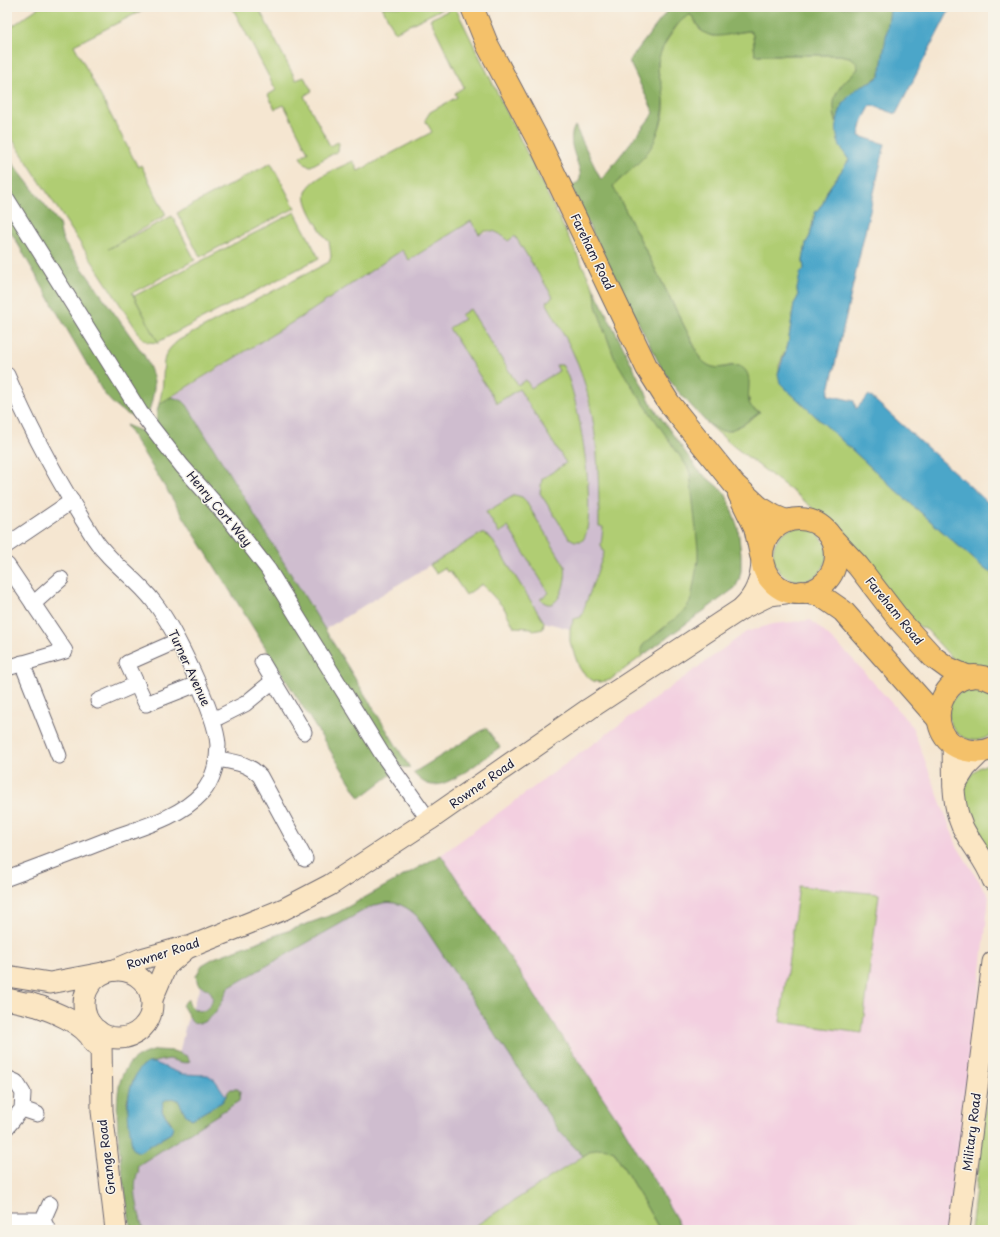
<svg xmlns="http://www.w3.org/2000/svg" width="1000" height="1237" viewBox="0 0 1000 1237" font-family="'Playpen Sans',sans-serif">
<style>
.built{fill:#f3cfe0}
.industrial{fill:#cfbdcf}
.green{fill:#b0cd73;stroke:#697857}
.forest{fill:#8cb065;stroke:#576950}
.water{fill:#4ba6c9;stroke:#366482}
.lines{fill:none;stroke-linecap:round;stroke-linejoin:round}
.street-casing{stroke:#6c6770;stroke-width:17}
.secondary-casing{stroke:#6c6770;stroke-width:23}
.primary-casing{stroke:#6c6770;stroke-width:24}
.street{stroke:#fff;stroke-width:15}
.secondary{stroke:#fbe6c3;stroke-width:21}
.primary{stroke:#f4c16a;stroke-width:22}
.labels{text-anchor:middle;stroke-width:3;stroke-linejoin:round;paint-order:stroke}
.street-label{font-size:12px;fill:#22223b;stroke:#f7f3e8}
</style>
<rect width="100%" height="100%" fill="#f7f3e8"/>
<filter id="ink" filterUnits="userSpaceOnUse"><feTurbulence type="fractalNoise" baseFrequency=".025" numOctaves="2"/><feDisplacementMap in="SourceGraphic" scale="8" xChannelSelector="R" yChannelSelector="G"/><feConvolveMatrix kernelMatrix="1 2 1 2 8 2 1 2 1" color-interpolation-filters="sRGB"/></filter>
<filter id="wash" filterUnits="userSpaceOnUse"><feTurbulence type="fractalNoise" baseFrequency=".012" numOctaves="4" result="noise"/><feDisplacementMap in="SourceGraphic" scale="16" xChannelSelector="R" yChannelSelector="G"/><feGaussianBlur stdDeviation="0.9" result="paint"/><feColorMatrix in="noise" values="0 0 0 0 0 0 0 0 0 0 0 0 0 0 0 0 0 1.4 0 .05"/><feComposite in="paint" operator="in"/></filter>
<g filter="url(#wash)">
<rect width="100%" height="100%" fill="#f5e6d1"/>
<path class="built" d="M811 620 847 653 912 726 957 846 989 897 953 1230H683L622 1126 441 855 746 632 773 624Z"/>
<g class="industrial">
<path d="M471 221 479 234 492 231 501 234 508 241 515 236 553 297 546 302 572 349 584 382 593 422 598 455 599 526 603 527 601 545 604 553 581 617 571 624 570 629 544 622 488 536 482 533 324 630 187 405 183 401 172 397 311 311 402 250 410 260Z"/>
<path d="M441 855 613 1136 469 1230H136L124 1086 136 1066 179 1054 186 1024 200 987 196 980V976L202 965 261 940 337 913Z"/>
</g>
<g class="green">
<path d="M39 7H149L74 45 138 167 141 165 166 215 108 249 172 216 195 260 132 293 159 343 148 342 142 338 7 131V30Z"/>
<path d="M232 7H258L296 80 304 77 312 91 304 96 330 146 338 142 339 143 338 151 311 166 306 165 300 157 308 152 284 105 275 109 268 95 276 90Z"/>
<path d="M382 7H446L395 32Z"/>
<path d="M454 8 457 11 595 291 604 331 693 471 701 561 694 606 642 656 610 680 600 682 593 681 583 673 579 667 570 642V629L574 619 581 617 604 553 601 545 603 527 599 526C599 471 598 416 578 364 569 342 557 322 546 302L553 297 515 236 508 241C499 232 490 227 479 234L471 221 409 260 402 250 311 311 159 404C161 396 163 387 163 379 164 359 162 354 179 340L329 262 331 256 329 241 326 239C319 227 309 213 306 200 300 181 340 168 353 161L358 171 432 132 425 120 430 112 457 97 455 93 464 87 430 19Z"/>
<path d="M691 14 700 30 712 36 750 31 753 35 755 55H840C851 57 856 58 858 69L848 78 834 114 843 151 849 160 827 191 823 203 815 213 810 236 806 243 803 261 804 269 797 289 798 297 794 304 788 344 779 366 780 383 902 496 986 570 993 573V666L975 668 956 663 927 630 909 621 828 521 796 494 732 445 706 422C727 437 743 427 759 412L754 410 750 407 748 393 733 365C720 368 711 371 701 359L613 186C637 163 652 153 662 120 670 95 654 78 659 57 661 47 668 39 674 30 679 23 682 16 691 14Z"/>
<path d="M271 163 295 208 200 257 177 213Z"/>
<path d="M295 212 319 258 158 342 134 296Z"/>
<path d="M470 309 518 385 526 380 531 388 559 371 556 365H562C578 385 600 524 582 541H575L569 538 540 493 542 479 566 463 519 389 497 403 449 328 464 319 461 315Z"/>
<path d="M515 495 522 497 525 500 565 566C568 579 558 618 540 599L549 593 508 527 499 533 486 512Z"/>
<circle cx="800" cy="554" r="27"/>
<path d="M482 533 491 538 539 614 544 622 543 629 533 631 532 628 514 627 504 608 482 584 466 595 450 571 447 572 444 568 436 573 430 565Z"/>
<path d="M977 686 993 693V734C961 756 932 714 960 692 964 688 972 688 977 686Z"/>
<path d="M993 763V862L977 838 961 793C970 776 972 767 993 763Z"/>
<path d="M799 886 879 894 862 1033 780 1022Z"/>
<path d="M993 1044V1230H971Z"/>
<path d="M603 1147 614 1151 660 1230H469L594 1149Z"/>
</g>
<g class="forest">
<path d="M670 7H892L880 75 843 103 837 123C828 96 839 86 858 69 856 58 851 57 840 55H755L753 35 750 31C735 31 714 43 701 30 697 26 696 19 691 15 678 17 659 50 658 63 657 73 661 81 663 90 666 106 662 120 657 135 650 156 629 171 613 186L701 359C718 379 735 356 746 371 755 384 739 406 760 412L744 424 729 431H720L706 422 676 389 661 367 583 214 571 186C574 184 578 183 579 181 586 169 563 146 575 126L601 180 654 113 629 61Z"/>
<path d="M7 156 59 223 61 234 65 244 144 355C157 382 156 384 149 412L136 418C121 412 113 405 103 392L7 225Z"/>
<path d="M595 291 652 405 698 470 725 493 729 502 738 528 741 555V571L739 580 735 588 642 656 641 649 643 645 685 610 691 600 698 560V549L690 474 688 468 629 382 614 357 596 306Z"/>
<path d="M172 397 183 401 187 405 410 768 401 767 360 798 126 425 154 436C158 425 155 415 159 404Z"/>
<path d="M486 728 500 747C484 758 450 787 432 785 424 784 418 778 413 773Z"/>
<path d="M441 855 622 1126 683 1230H660L614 1151C600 1146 595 1148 583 1156L560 1132 417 916C396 897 383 900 359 913L228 988C224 1000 210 1028 193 1023L182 1005 188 999C189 1007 195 1011 203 1011 212 1007 217 995 207 989 204 987 201 987 198 984L196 976 202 965 214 958 337 913Z"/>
<path d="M157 1050 173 1051 187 1056 190 1061 185 1063 169 1059 149 1063 142 1067 133 1080 127 1102 139 1152 171 1133V1122L162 1111 163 1102C168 1098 172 1097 178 1100L186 1115 192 1119 222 1102C226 1098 226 1092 231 1089H238L240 1092 239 1101 137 1166 139 1172C130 1183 140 1216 143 1230H131C126 1195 109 1106 122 1076 128 1060 142 1053 157 1050Z"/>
</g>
<g class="water">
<path d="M892 7H951L896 114 871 105 863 120 859 136 885 144 828 395 854 401 856 409 869 395 993 507V573L986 570 902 496 785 388 780 383 778 374 788 344 794 304 798 297 797 289 800 274 804 269 803 261 806 243 810 236 815 213 823 203 827 191 849 160C845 154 840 148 838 141 833 122 841 100 857 89 864 83 875 82 880 75L890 11Z"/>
<path d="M149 1063H155L182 1074 208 1075 215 1080 226 1096 222 1102 192 1119 186 1115 178 1100C172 1097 168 1098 163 1102L162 1111 173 1126 171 1133 139 1152 134 1150 132 1146C129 1121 123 1098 136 1075 139 1069 142 1065 149 1063Z"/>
</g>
</g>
<g filter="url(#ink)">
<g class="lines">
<g class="street-casing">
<g id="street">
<path d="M7 199 140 412 182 466 229 519 268 569 382 754 429 820"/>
<path d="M7 375C31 432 61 486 94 538 110 563 136 578 154 602 174 627 216 714 218 745 218 761 213 781 202 793 179 818 142 827 112 838 77 852 42 865 7 878"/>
<path d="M7 545 72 501"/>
<path d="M7 565 65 651 7 668"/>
<path d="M33 604 61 579"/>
<path d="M177 641 127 663 146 704 197 684"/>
<path d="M262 662 304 732"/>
<path d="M22 663 59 756"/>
<path d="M98 701 137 684"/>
<path d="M213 720 245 704 273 681"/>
<path d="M217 759C235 762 248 763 260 776L305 859"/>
<path d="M7 1078 16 1082 23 1093 22 1109 7 1127"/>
<path d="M22 1109 37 1114"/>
<path d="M7 1220H43"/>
<path d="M48 1230 43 1220 50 1204"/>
</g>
</g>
<g class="secondary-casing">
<g id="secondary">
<path d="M743 607C755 596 761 579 762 563"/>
<path d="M953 744C954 771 951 801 962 826 971 845 986 860 993 880"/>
<path d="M954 786 966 767 982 751"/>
<circle cx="118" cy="1004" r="34"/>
<path d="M115 970 141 959 184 947"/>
<path d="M7 976 50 983 103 973"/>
<path d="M7 999 42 1007"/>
<path d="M152 999 166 966 187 948 284 909 330 885 429 820 589 709 741 609 770 595 792 592"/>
<path d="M29 1003C49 1010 85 1022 94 1043"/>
<path d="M98 1031 101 1040 102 1111 116 1230"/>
<path d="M959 1230 993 962"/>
</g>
</g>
<g class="primary-casing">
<g id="primary">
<path d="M472 7 487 44 542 148 647 368 669 403 734 484 759 507 774 516 786 521"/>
<path d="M739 494 755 527 761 555"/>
<circle cx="799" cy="556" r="37"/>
<path d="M831 537 858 566 901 622 933 657 948 668 969 677"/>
<path d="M802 592 820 595 843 611 939 720"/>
<path d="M993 681C944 656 914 737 966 750 975 752 985 752 993 748"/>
</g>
</g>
<use href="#street" class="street"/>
<use href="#secondary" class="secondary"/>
<use href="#primary" class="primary"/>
</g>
</g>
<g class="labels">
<g class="street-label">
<text transform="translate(592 252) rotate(64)" y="4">Fareham Road</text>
<text transform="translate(219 509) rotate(50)" y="4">Henry Cort Way</text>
<text transform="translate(894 611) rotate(51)" y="4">Fareham Road</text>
<text transform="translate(189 668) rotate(65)" y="4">Turner Avenue</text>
<text transform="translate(482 784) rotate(-35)" y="4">Rowner Road</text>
<text transform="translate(163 954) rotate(-18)" y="4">Rowner Road</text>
<text transform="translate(972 1132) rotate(-83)" y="4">Military Road</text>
<text transform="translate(107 1157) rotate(-97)" y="4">Grange Road</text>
</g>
</g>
<rect width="1000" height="1237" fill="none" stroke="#f7f3e8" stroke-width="24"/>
</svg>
